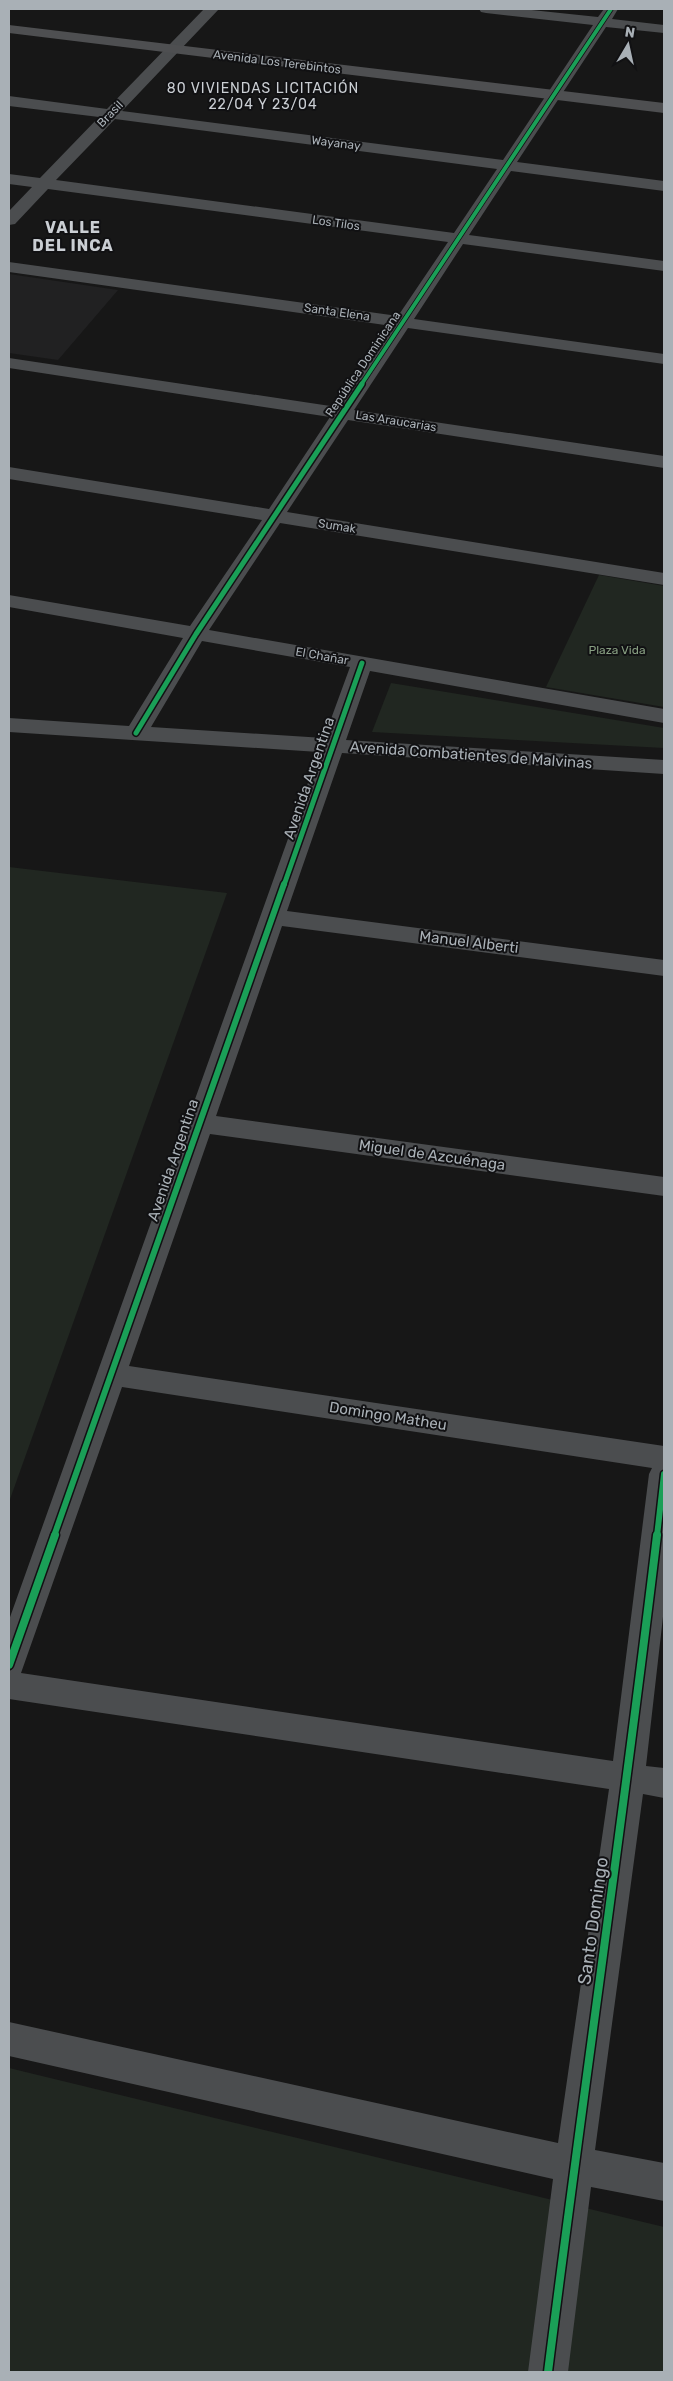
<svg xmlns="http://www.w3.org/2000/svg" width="673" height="2381" viewBox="0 0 673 2381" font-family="Rubik,sans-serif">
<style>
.built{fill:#212122}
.green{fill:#212721}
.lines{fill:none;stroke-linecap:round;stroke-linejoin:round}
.minor{fill:#4b4d4f;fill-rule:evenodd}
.major{fill:#4e4f51;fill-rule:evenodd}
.cycleway-far3-casing{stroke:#111113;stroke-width:5.5}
.cycleway-far2-casing{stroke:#111113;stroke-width:8}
.cycleway-far1-casing{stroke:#111113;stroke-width:9}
.cycleway-casing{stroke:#111113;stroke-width:11}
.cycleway-far3{stroke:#1a9f57;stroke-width:4}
.cycleway-far2{stroke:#1a9f57;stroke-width:5}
.cycleway-far1{stroke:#1a9f57;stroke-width:6}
.cycleway{stroke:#1a9f57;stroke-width:8}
.labels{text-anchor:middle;stroke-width:4;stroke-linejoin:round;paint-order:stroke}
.far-street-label{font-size:12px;fill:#a9b0b6;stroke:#111113}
.far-park-label{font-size:12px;fill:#889f82;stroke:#111113}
.far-neighbourhood-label{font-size:14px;letter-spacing:1px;fill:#caced3;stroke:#111113}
.street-label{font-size:15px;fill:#a9b0b6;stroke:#111113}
.far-district-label{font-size:16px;font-weight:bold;letter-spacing:1px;fill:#caced3;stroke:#111113}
.near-street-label{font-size:18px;fill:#a9b0b6;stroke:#111113}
</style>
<rect width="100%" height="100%" fill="#171717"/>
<path class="built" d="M9 274 118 290 58 360 9 353Z"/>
<g class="green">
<path d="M599 575 664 586V707L546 687Z"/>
<path d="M391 683 664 728V748L372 732Z"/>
<path d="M9 867 227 893 9 1502Z"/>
<path d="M9 2068 664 2227V2372H9Z"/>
</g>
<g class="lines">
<path class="minor" d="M204 9H219L122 111 503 160 593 25 486 13 481 12 479 9H522L598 17 604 9H618L612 19 664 25V33L606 27 517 162 664 181V191L511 171 469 235 664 261V271L463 244 414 319 664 354V364L408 328 354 410 664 456V468L348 420 287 512 664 573V585L280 523 209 630 664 709V723L370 671 346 740 664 760V774L342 753 287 911 664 960V976L282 926 216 1116 664 1177V1196L210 1134 129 1366 664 1446V1608L646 1766 664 1768V1798L643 1794 595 2150 664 2163V2201L591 2187 568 2372H528L553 2179 9 2056V2022L558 2143 609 1789 9 1699V1620L319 752 9 732V718L129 726 183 638 9 607V595L190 626 262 520 9 479V467L269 509 330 417 9 368V358L337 407 392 326 9 272V262L398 316 448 242 48 189 15 224 9 225V211L32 187 9 184V174L40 178 99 117 9 106V96L107 109ZM115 119 497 169 454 233 56 180ZM202 641 350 667 324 738 151 727ZM122 1387 652 1468 649 1474 613 1761 21 1673Z"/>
<path class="major" d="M9 25 664 103V113L9 33Z"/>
<g class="cycleway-far3-casing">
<path id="cycleway-far3" d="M361 385 611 9"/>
</g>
<g class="cycleway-far2-casing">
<g id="cycleway-far2">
<path d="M136 733 196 634 362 384"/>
<path d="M284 885 362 663"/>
</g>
</g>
<g class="cycleway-far1-casing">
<g id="cycleway-far1">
<path d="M54 1536 284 884"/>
<path d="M657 1536 664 1474"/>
</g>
</g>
<g class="cycleway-casing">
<g id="cycleway">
<path d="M9 1665 55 1535"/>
<path d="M548 2372C583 2093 624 1814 657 1535"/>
</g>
</g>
<use href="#cycleway-far3" class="cycleway-far3"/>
<use href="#cycleway-far2" class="cycleway-far2"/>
<use href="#cycleway-far1" class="cycleway-far1"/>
<use href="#cycleway" class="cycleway"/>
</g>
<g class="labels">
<g class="far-street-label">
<text transform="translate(277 62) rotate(7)" y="4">Avenida Los Terebintos</text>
<text transform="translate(110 114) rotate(-46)" y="4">Brasil</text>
<text transform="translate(336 143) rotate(7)" y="4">Wayanay</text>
<text transform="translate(336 223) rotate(8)" y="4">Los Tilos</text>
<text transform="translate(337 312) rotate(8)" y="4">Santa Elena</text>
<text transform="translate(363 364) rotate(-56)" y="4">República Dominicana</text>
<text transform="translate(396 421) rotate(9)" y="4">Las Araucarias</text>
<text transform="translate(337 526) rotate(9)" y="4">Sumak</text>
<text transform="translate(322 656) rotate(10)" y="4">El Chañar</text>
</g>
<g class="far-park-label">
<text x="617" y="654">Plaza Vida</text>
</g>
<g class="far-neighbourhood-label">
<text x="263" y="93">80 VIVIENDAS LICITACIÓN<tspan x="263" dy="16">22/04 Y 23/04</tspan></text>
</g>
<g class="street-label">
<text transform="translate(471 755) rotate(4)" y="5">Avenida Combatientes de Malvinas</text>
<text transform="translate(309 778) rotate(-71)" y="5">Avenida Argentina</text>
<text transform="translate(469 942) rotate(7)" y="5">Manuel Alberti</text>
<text transform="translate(432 1155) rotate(8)" y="5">Miguel de Azcuénaga</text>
<text transform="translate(173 1160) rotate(-71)" y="5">Avenida Argentina</text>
<text transform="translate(388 1416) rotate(9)" y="5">Domingo Matheu</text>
</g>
<g class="far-district-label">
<text x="73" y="233">VALLE<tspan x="73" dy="18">DEL INCA</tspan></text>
</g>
<g class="near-street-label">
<text transform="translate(593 1921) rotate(-82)" y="6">Santo Domingo</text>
</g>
</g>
<rect width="673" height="2381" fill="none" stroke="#a9b0b6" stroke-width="20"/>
<g transform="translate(628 45) rotate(9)" stroke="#111113" stroke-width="4" paint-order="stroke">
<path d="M0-4L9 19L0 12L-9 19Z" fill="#a9b0b6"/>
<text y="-8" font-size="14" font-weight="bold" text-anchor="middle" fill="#a9b0b6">N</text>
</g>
</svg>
